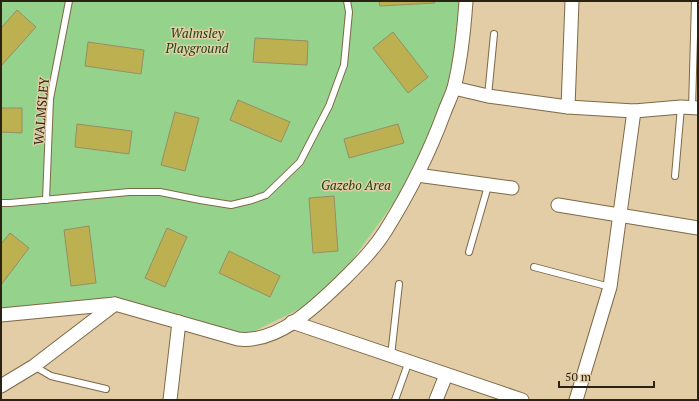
<svg xmlns="http://www.w3.org/2000/svg" width="699" height="401" viewBox="0 0 699 401" font-family="'PT Serif',serif">
<style>
.green{fill:#95d38d}
.building{fill:#bdb050;stroke:#948f67}
.lines{fill:none;stroke-linecap:round;stroke-linejoin:round}
.service-casing{stroke:#7d6946;stroke-width:8}
.minor-casing{stroke:#7d6946;stroke-width:15}
.service{stroke:#fff;stroke-width:6}
.minor{stroke:#fff;stroke-width:13}
.labels{text-anchor:middle;stroke-width:3;stroke-linejoin:round;paint-order:stroke}
.park-label{font-size:13px;font-style:italic;fill:#184213;stroke:#e3cda6}
.street-label{font-size:13px;fill:#2a2213;stroke:#e3cda6}
</style>
<rect width="100%" height="100%" fill="#e3cda6"/>
<path class="green" d="M1 1H466L456 75 425 160 326 296 238 339 115 304 37 305 1 308Z"/>
<g class="building">
<path d="M379 1H434L435 3 380 6Z"/>
<path d="M17 10 36 27 1 66V28Z"/>
<path d="M393 32 428 77 408 93 373 48Z"/>
<path d="M255 38 308 41 307 65 253 62Z"/>
<path d="M88 42 144 50 141 74 85 66Z"/>
<path d="M238 100 290 122 281 142 230 120Z"/>
<path d="M1 108H22V133L1 132Z"/>
<path d="M175 112 199 118 185 171 161 165Z"/>
<path d="M77 124 132 131 129 154 75 147Z"/>
<path d="M398 124 404 143 349 158 344 139Z"/>
<path d="M334 196 338 251 313 253 309 198Z"/>
<path d="M89 226 96 283 71 286 64 230Z"/>
<path d="M167 228 187 237 165 287 145 278Z"/>
<path d="M10 233 29 248 1 285V244Z"/>
<path d="M229 251 280 276 270 297 219 273Z"/>
</g>
<g class="lines">
<g class="service-casing">
<g id="service">
<path d="M488 96 494 34"/>
<path d="M692 108 695 1"/>
<path d="M675 176 681 107"/>
<path d="M46 200 50 99 69 1"/>
<path d="M1 203H10L129 192H160L200 200 231 205 252 200 266 195 300 162 329 106 344 65 349 12 347 1"/>
<path d="M469 252 488 186"/>
<path d="M534 267 610 287"/>
<path d="M391 356 399 284"/>
<path d="M34 366 51 376 106 389"/>
<path d="M395 400 409 361"/>
</g>
</g>
<g class="minor-casing">
<g id="minor">
<path d="M454 88 488 96 568 107 634 111 681 107 698 108"/>
<path d="M568 107 572 1"/>
<path d="M417 175 512 188"/>
<path d="M558 205 698 228"/>
<path d="M1 315 115 304 238 339C279 344 318 304 345 278 360 263 375 248 386 230 409 193 429 154 444 113 447 105 451 97 454 88 461 60 464 30 466 1"/>
<path d="M292 322 522 400"/>
<path d="M1 386 34 366 115 304"/>
<path d="M170 400 179 322"/>
<path d="M436 400 446 375"/>
<path d="M576 400 610 287 634 111"/>
</g>
</g>
<use href="#service" class="service"/>
<use href="#minor" class="minor"/>
</g>
<g class="labels">
<g class="park-label">
<text x="197" y="38">Walmsley<tspan x="197" dy="15">Playground</tspan></text>
<text x="356" y="190">Gazebo Area</text>
</g>
<g class="street-label">
<text transform="translate(41 111) rotate(-85)" y="5">WALMSLEY</text>
</g>
</g>
<rect width="699" height="401" fill="none" stroke="#2a2213" stroke-width="4"/>
<path d="M559 381v6h95v-6" fill="none" stroke="#2a2213" stroke-width="2"/>
<text x="565" y="381" font-size="12" fill="#2a2213" stroke="#e3cda6" stroke-width="3" paint-order="stroke">50 m</text>
</svg>
